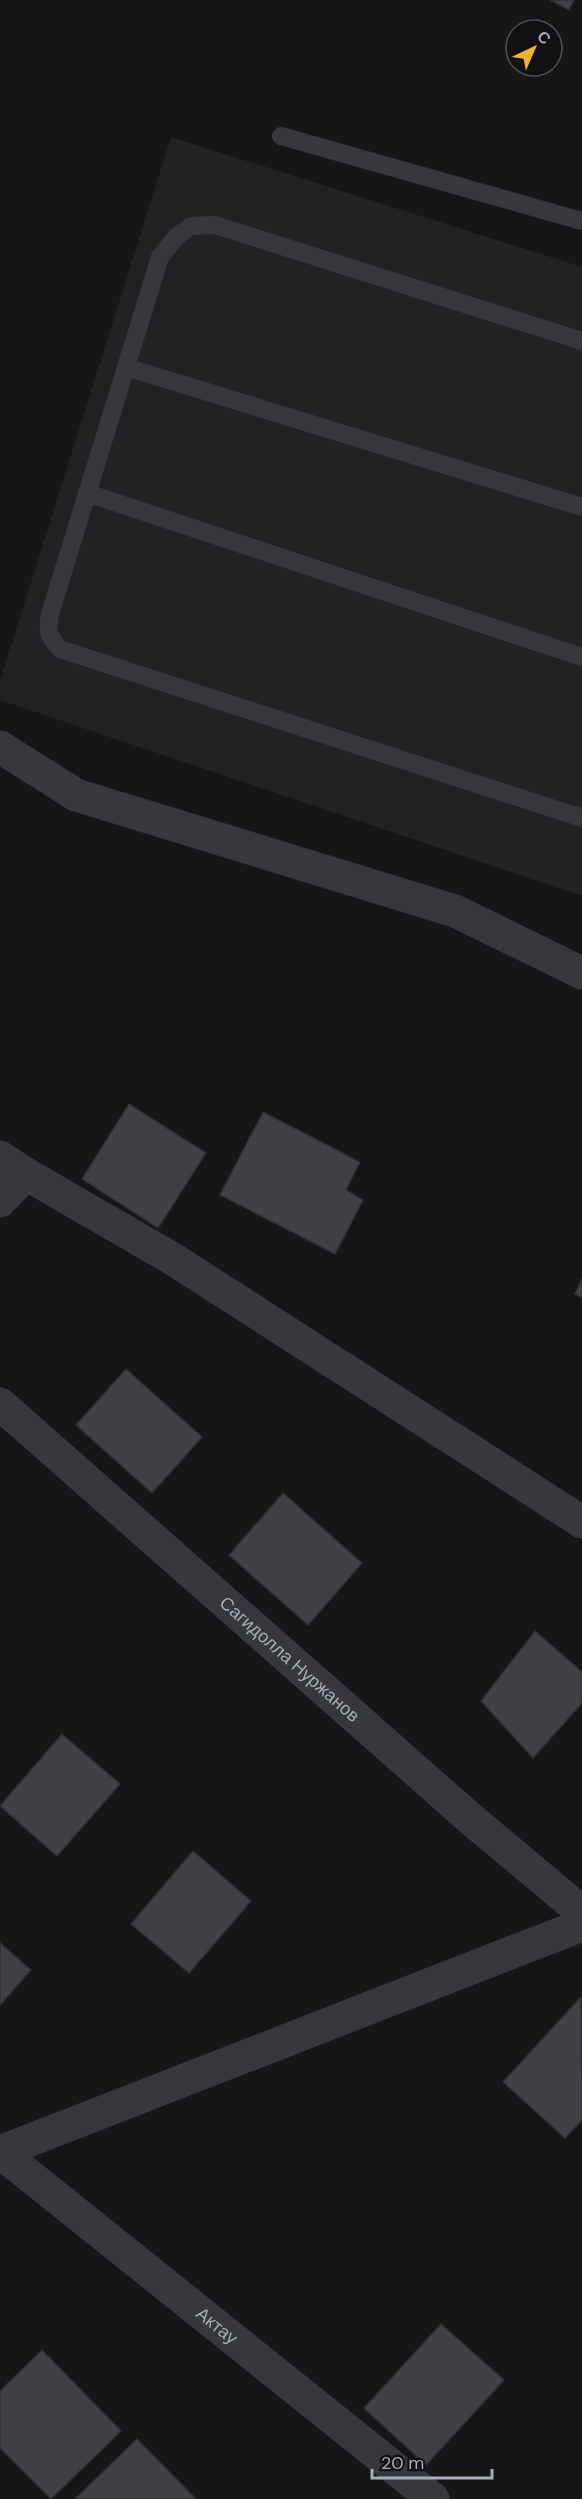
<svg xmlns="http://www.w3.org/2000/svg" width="582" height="2499" viewBox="0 0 582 2499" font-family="'DM Sans',sans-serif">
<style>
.built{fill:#222225}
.building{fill:#404145;stroke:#303034;stroke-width:1.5}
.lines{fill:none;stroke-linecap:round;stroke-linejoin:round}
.service{stroke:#37383d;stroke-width:18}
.minor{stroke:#37383d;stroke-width:33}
.tertiary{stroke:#37383d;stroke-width:33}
.labels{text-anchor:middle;stroke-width:5;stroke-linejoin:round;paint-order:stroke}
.street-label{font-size:18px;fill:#a8adb8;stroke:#111113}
</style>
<rect width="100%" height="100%" fill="#161618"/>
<path class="built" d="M171 137 582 267V896L0 700V681Z"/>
<g class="building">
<path d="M550 0H574L569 10Z"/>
<path d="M129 1104 206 1153 158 1228 82 1179Z"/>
<path d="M263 1112 360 1162 346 1190 363 1200 335 1254 220 1195Z"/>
<path d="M582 1279V1298L575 1294Z"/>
<path d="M126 1369 202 1437 152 1493 76 1425Z"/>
<path d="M283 1493 362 1563 308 1625 229 1555Z"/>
<path d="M535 1631 582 1672V1703L533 1758 481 1701Z"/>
<path d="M62 1734 120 1784 57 1856 0 1806Z"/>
<path d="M193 1851 251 1901 189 1973 131 1924Z"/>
<path d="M0 1943 31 1970 0 2005Z"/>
<path d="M581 1997 582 2120 565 2138 503 2082Z"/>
<path d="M441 2324 504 2380 426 2465 364 2408Z"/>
<path d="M42 2350 121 2431 51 2499 0 2448V2391Z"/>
<path d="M137 2439 196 2499H75Z"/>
</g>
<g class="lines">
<g class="service">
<path d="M281 136 582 221"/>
<path d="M582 341 215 225 191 226 177 236 160 257 50 614C47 630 48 637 60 649L582 818"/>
<path d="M126 367 582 507"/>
<path d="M87 493 582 657"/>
</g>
<g class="minor">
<path d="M0 747 76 795 455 911 582 973"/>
<path d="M0 1157 26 1174"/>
<path d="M0 1201 26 1174 173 1259 582 1522"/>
<path id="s1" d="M0 1404 472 1820 582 1912"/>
<path d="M0 2152 582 1925"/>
</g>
<path class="tertiary" id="s2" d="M0 2152 433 2499"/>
</g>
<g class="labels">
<g class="street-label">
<text dy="6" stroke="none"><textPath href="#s1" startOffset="386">Сагидолла Нуржанов</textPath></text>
<text dy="6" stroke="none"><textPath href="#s2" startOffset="278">Актау</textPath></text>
</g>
</g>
<g transform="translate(534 48) rotate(44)"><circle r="28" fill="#111113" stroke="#4d4f55" stroke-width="1.5"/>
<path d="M0-4.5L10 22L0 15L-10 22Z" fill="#f2b134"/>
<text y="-9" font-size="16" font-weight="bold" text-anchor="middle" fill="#a8adb8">С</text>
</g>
<path d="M372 2469v9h120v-9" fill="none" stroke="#a8adb8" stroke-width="3"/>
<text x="381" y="2469" font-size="18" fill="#a8adb8" stroke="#111113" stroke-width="4.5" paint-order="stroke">20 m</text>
</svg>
